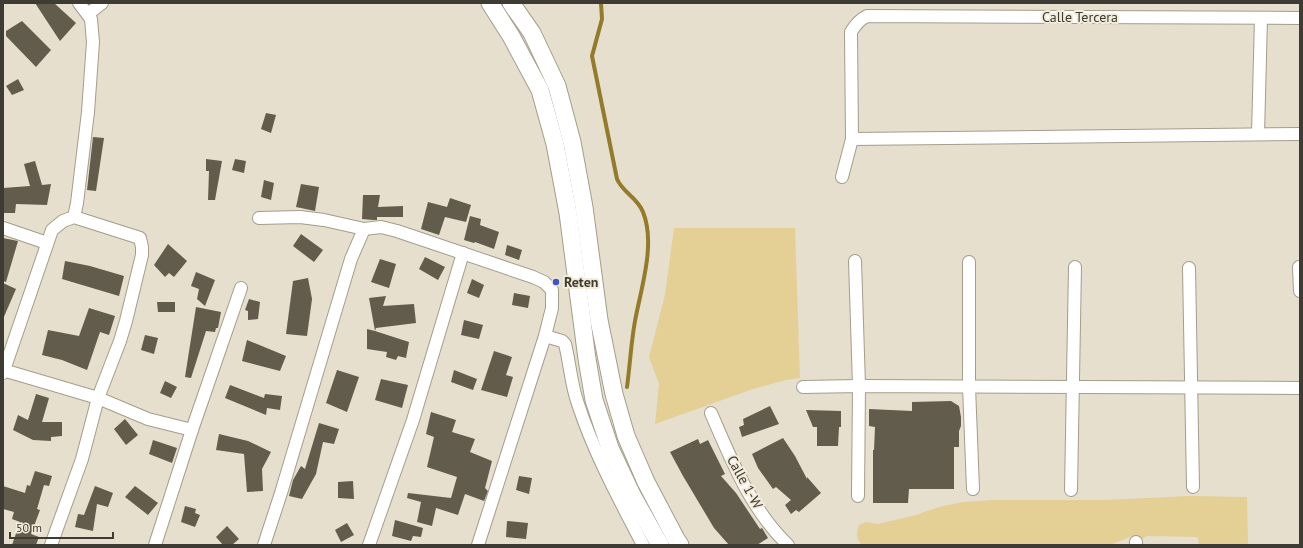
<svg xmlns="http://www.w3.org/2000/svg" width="1303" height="548" viewBox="0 0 1303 548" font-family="'PT Sans',sans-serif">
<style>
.green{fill:#e4cf94}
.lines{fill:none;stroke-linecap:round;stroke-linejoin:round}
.stream{stroke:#937b2a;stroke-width:4}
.building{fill:#625c4c}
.minor-casing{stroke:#a39d8c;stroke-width:14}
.secondary-casing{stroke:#a39d8c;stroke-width:19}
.minor{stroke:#fff;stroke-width:12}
.secondary{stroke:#fff;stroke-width:17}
.poi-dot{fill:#3f53c6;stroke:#f3ecda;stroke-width:1.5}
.labels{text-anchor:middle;stroke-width:4;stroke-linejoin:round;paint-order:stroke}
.street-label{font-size:14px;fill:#3e3b34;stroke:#f3ecda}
.poi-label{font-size:14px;font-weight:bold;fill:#3e3b34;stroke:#f3ecda;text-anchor:start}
</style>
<rect width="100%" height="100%" fill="#e6dfcd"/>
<g class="green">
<path d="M674 228H795L800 378 786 380 753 389 655 424 659 384 649 357 665 295Z"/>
<path d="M1189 496 1247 497 1248 545H1199L1198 537 1147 536 1136 542 1132 536 1110 545H862C856 539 856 533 859 525L866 522 878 524 916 515 939 507 963 502 994 500H1106Z"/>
</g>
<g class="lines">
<path class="stream" d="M601 3 602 19 592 56 617 179C623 193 637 197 643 212 656 244 641 288 635 321 631 343 630 365 627 387"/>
</g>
<g class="building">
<path d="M35 3H54L76 23 60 41Z"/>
<path d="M22 21 51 50 36 67 6 36V31Z"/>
<path d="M18 79 24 90 12 95 6 86Z"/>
<path d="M266 113 276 115 271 133 261 129Z"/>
<path d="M93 137 104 138 96 191 87 190Z"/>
<path d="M206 159 222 161 215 200H208L209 171H206Z"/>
<path d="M235 159 246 161 244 173 232 170Z"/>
<path d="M35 161 42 185 51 184 47 205 16 204 15 213H3V188L30 186 24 164Z"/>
<path d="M264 180 274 183 271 200 261 197Z"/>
<path d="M301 184 319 187 315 211 296 207Z"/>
<path d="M363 195H380L378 207 403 206V217H377V220H373L362 219Z"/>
<path d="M450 198 471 205 466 222 445 217 439 235 421 229 428 202 447 207Z"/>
<path d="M470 216 481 219 480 225 499 232 494 249 475 242 474 243 464 240Z"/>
<path d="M301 234 323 250 314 262 293 246Z"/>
<path d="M3 238 18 241 6 282 3 281Z"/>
<path d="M168 244 187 261 174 277 169 273 165 277 154 265Z"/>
<path d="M507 245 522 250 519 260 505 255Z"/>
<path d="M425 257 445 267 438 280 419 269Z"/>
<path d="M380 259 396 264 389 288 371 282Z"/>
<path d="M65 261 90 266 124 276 119 296 62 279Z"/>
<path d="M196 272 215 280 205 306 197 299 199 289 191 286Z"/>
<path d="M308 278 312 299 307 336 286 334 293 281Z"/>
<path d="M472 279 484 285 479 298 467 293Z"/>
<path d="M3 283 16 289 3 319Z"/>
<path d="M514 293 530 296 528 308 512 305Z"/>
<path d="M386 296 383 306 414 304 416 323 376 328 375 331 409 342 406 358 398 356 396 360 386 357 387 352 367 349V329L375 331 369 298Z"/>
<path d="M249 299 260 302 258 319 248 320V311L245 310Z"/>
<path d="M157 302H175V312H158Z"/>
<path d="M196 307 221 312 218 328H216L215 332 206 331 191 378 185 377Z"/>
<path d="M89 308 115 316 109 335 100 332 87 370 62 360 42 355 48 330 79 336Z"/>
<path d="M464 320 483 325 479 339 461 335Z"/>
<path d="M145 335 158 338 154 354 141 350Z"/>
<path d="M247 340 286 356 280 371 242 361Z"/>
<path d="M494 351 512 357 506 375 513 377 507 397 481 390Z"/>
<path d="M337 370 359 377 347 412 326 403Z"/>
<path d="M454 370 477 379 473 390 451 382Z"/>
<path d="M381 379 408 385 402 408 375 400Z"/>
<path d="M165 381 177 387 171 398 160 393Z"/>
<path d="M230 385 264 398 265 394 282 396 280 410 267 408 266 415 225 398Z"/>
<path d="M36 394 49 398 42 422H62V436L51 437V441L33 440 13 430 18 415 28 420Z"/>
<path d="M951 401 959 406 961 417V426L959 431V447H954V489H909L908 503H873V450H874L875 427 869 426V409L912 411V402Z"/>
<path d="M770 406 779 424 742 437 739 427 744 425 743 419Z"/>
<path d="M806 410 841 411V427H839L838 446H817V427H813Z"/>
<path d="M431 412 456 420 452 432 475 439 470 452 492 461 485 488 488 491 484 501 465 494 458 515 436 508 432 526 417 522 421 502 407 498 408 493 451 498 457 477 427 467 434 437 426 434Z"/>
<path d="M125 419 138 435 126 445 114 429Z"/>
<path d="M319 423 339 429 334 444 323 442 316 474 302 499 289 496 293 480 301 466 305 469Z"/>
<path d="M219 434 248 441 271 452 262 469 263 491 247 492 244 454 216 450Z"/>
<path d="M783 438 795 456 807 479V477L821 493 799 512 796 510 791 514 785 505 791 500 776 487 773 489 758 468 752 454Z"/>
<path d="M698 439 700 444 708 440 725 474 721 476 736 493 760 529 762 528 768 538 757 545H729L714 528 683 476 670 452Z"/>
<path d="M153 440 177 448 172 463 149 454Z"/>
<path d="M35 471 52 476 49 486 44 485 37 509 40 510 31 534 39 537 36 545H12L20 522 12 519 14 512 3 509V486L25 493 27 485 30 486Z"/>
<path d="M519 476 532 478 529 494 516 490Z"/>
<path d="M353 481 354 499 338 498V482Z"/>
<path d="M95 486 113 493 108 507 97 504 93 531 75 527 78 514 84 515Z"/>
<path d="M135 486 158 503 148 515 125 497Z"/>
<path d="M185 506 196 509 195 513 200 515 195 527 181 522Z"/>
<path d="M395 520 423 528 421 537 413 536 411 541 392 536Z"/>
<path d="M507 521 528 523 526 539 506 537Z"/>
<path d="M347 523 354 535 341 542 335 530Z"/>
<path d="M227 526 239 539 232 545H223L216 537Z"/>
</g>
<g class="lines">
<g class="minor-casing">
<g id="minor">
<path d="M88 14 102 3"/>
<path d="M1258 134 1261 18"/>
<path d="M852 139 1300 134"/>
<path d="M842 177 852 139 851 32C855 25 859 20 867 16L1300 18"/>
<path d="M74 217 77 203 88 112 93 42 91 19 79 3"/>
<path d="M259 218 300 217 324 220 364 229 381 227 397 231 533 277 544 282 552 290V308L545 336 478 545"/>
<path d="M3 228 47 243"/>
<path d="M855 261 859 386 858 496"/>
<path d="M969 262V387L973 489"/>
<path d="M1299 267 1300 291"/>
<path d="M1189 268 1193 487"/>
<path d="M545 336 562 341 565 344C570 364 571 385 578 404 594 453 619 499 643 545"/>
<path d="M3 370 98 398 148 419 192 430"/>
<path d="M3 373 52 230 63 221 74 217 140 238 142 247V255L126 321 120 341 98 398 82 459 51 545"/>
<path d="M803 387 859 386 1300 388"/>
<path d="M711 413C731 459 751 510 788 545"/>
<path d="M1071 490 1075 267"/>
<path d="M1136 542V545"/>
<path d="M155 545 192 430 241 288"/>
<path d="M264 545 281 493 351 259 364 229"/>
<path d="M369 545 413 420 463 253"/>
</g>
</g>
<g class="secondary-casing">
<g id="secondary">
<path d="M490 3 511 36 540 90 555 144 568 213 587 359 594 400 610 448 632 495 660 545"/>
<path d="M511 3 532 33 557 86 572 142 584 207 599 320 614 394 626 436 646 482 676 539 680 545"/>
</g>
</g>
<use href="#minor" class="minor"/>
<use href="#secondary" class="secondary"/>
</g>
<circle class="poi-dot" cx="556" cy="282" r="4"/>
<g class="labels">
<g class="street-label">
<text x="1080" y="22">Calle Tercera</text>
<text transform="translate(745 482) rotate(61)" y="5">Calle 1-W</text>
</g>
<g class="poi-label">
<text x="564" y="287">Reten</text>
</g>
</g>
<rect width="1303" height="548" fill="none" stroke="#3e3b34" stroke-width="8"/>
<path d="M10 532v6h103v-6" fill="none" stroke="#3e3b34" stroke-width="2"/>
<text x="16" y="532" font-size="12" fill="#3e3b34" stroke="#f3ecda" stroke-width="3" paint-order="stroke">50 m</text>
</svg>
